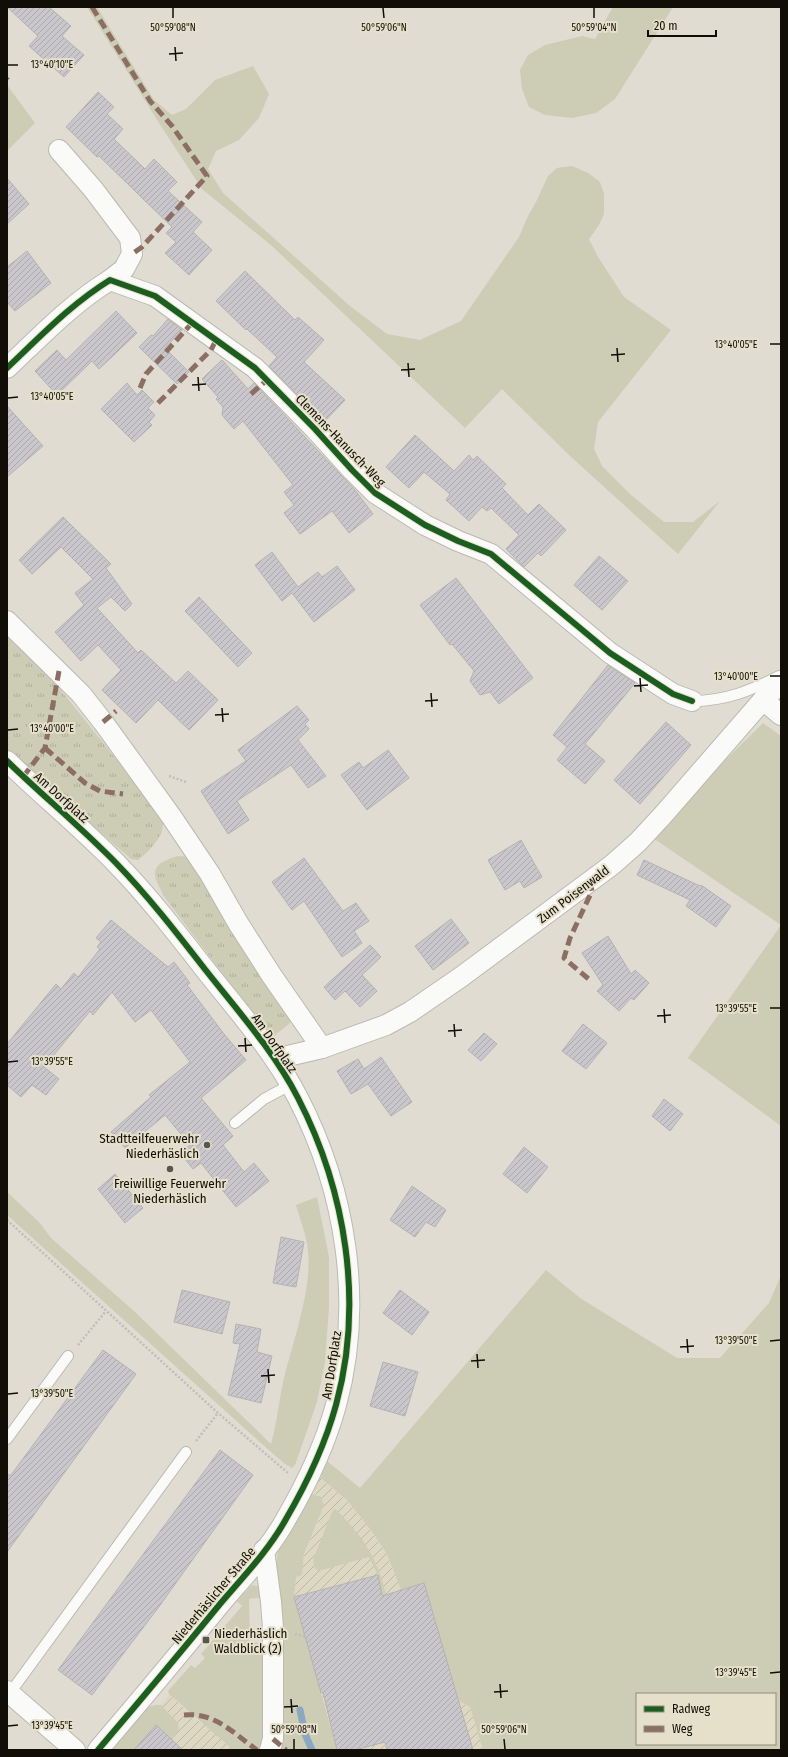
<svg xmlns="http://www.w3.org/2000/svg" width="788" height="1757" viewBox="0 0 788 1757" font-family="'Fira Sans Condensed',sans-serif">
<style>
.industrial{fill:url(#industrial-furrows)}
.grass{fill:#cdccb4;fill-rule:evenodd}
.park{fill:url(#park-tufts)}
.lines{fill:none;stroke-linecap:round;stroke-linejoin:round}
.stream{stroke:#8ba8c0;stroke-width:7}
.building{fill:url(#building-hatch);stroke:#b5b2b2}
.service-casing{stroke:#bdb9b1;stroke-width:12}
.minor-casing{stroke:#bdb9b1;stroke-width:22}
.path{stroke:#bebeba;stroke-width:2.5;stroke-dasharray:2 2;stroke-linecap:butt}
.service{stroke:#fafaf8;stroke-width:10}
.minor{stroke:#fafaf8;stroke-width:20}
.quiet{stroke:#8d6e63;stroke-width:5;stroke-dasharray:10 5;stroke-linecap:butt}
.cycleway-casing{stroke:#e6e0cb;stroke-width:8}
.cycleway{stroke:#1b5e20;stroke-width:6}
.ticks{fill:none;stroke:#100e07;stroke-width:1.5}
.poi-dot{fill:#59564e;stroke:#e6e0cb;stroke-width:1.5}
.labels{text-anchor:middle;stroke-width:4;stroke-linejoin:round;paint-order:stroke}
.street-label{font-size:13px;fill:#100e07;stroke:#e6e0cb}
.poi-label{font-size:13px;fill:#100e07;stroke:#e6e0cb;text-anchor:end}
.ticks-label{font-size:10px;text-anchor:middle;fill:#100e07;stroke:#e6e0cb;stroke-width:4;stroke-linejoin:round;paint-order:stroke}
</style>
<defs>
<pattern id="industrial-furrows" width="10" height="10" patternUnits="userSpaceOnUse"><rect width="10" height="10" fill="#ded8c3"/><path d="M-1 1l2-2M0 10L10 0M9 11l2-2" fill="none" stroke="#bdb8a6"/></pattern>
<pattern id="park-tufts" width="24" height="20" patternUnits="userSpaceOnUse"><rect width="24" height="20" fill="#cdccb4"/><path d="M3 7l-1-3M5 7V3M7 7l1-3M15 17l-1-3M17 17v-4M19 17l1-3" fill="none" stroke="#afae99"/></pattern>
<pattern id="building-hatch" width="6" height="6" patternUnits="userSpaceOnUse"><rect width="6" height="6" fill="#cac7cc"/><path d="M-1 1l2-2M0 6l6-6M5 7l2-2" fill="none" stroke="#acaaae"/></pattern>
</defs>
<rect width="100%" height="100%" fill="#e0dcd1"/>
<g class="industrial">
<path d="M321 1475 326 1483 348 1501 373 1533 387 1554 401 1590 424 1583 459 1701 470 1707 483 1750H337L294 1597 296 1577 302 1574 304 1554 319 1519V1495L312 1494Z"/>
<path d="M169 1694 197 1720 249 1750H110L148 1707 161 1705Z"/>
</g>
<g class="grass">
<path d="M87 7H97L154 100 172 115 186 109 215 80 253 66 269 94 259 118 239 140 216 151 208 169 223 193 350 306 387 334 420 340 461 321 519 237 528 216 536 202 548 176 557 168 572 166 588 173 600 182 604 194V214L599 225 589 239 598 257 624 297 671 330 598 422 594 449 602 466 630 494 664 522H693L720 501 678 554 569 455 502 389 465 428 272 246 202 189 159 123Z"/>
<path d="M613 7H673L615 99 596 113 572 118 545 115 529 107 522 89 520 70 528 55 545 45 582 36 595 39Z"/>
<path d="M7 85 35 123 7 151Z"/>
<path d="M763 723 781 736V1126L688 1058 781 925 653 838 696 789Z"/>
<path d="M7 1192 40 1223 51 1238 135 1312 271 1444C277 1423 279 1400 284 1378 293 1342 312 1289 308 1252 307 1236 300 1220 296 1205L317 1197 329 1257V1307L325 1362 317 1402 295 1465 292 1468 285 1464 262 1444 7 1215Z"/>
<path d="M546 1270 580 1298 677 1358H720L769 1303 781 1275V1750H483L470 1707 459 1701 424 1584 401 1590 387 1554 373 1533 348 1501 323 1480 321 1475 327 1461 360 1488ZM637 1694H775V1744H637Z"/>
<path d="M312 1494 321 1497 324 1505 304 1554 302 1575 296 1577 294 1597 337 1750H278L276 1571 278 1550Z"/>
<path d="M335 1509C360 1533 375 1554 384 1587 386 1596 389 1603 386 1611L378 1575 369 1557 318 1571C313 1567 313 1563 314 1557L333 1510Z"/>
<path d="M252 1585 261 1587 264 1597 249 1599 250 1643 264 1642 265 1667 263 1750H228L230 1747 169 1694 168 1691 191 1665 195 1668 205 1658 201 1654 242 1606 237 1601Z"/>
<path d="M156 1705H161L178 1723 179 1730 172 1740 134 1750H110L148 1707Z"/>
</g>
<g class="park">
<path d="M7 631 64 694 161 815C162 817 163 821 163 824 163 838 148 852 138 860L131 859 7 751Z"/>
<path d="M178 856 186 857 193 862 291 1020 290 1023 274 1036 263 1027 166 899C153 876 146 865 178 856Z"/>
</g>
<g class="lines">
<path class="stream" d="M300 1710 305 1734 312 1750"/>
</g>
<g class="building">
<path d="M7 7H49L71 26 62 36 84 55 64 77 29 46 38 36Z"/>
<path d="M98 92 114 107 107 114 123 129 114 139 145 169 154 159 177 182 168 191 202 222 193 232 212 250 189 275 165 253 176 242 166 233 172 227 99 156 97 157 66 127Z"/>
<path d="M7 178 29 204 7 224Z"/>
<path d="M27 251 51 283 15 311 7 302V267Z"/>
<path d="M245 271 295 320 298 317 324 340 304 362 345 400 324 422 269 366 277 357 247 329 246 330 216 301Z"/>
<path d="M116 311 137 333 99 369 92 361 57 395 35 371 57 350 66 360Z"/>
<path d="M168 319 182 330 165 348 189 372 177 384 139 347 151 335 153 336Z"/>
<path d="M222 360 248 389 254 383 355 490 373 514 349 533 332 511 300 534 284 513 294 505 284 492 293 485 243 421 234 429 222 415 223 407 216 399 218 397 202 379Z"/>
<path d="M127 383 137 395 142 390 154 402 148 408 155 415 149 422 152 425 134 442 101 409Z"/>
<path d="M7 406 43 446 7 477Z"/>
<path d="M415 435 454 471 469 455 473 460 477 456 506 484 502 488 528 515 539 504 566 530 541 556 538 553 524 567 506 549 519 535 491 508 487 511 482 507 469 521 446 500 450 494 424 472 409 488 386 467Z"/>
<path d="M63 517 111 564 106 568 132 604 125 611 111 597 97 608 138 653 141 650 176 683 188 671 218 700 189 730 158 700 136 723 102 690 121 670 98 645 81 661 55 632 84 605 75 593 93 579 61 547 32 574 19 560Z"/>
<path d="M272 552 298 587 318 572 322 577 337 566 355 590 314 622 292 593 282 601 255 565Z"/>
<path d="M599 556 628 581 602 610 574 585Z"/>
<path d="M456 578 533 678 499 704 490 692 480 695 470 681 474 671 452 644 450 645 420 605Z"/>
<path d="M199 597 252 653 238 667 185 611Z"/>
<path d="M608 665 635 683 585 744 605 761 585 784 557 760 567 747 553 735Z"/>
<path d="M297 706 309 720 305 724 309 729 298 740 326 776 308 788 291 765 237 801 249 820 228 834 201 791 246 761 238 750Z"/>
<path d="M666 722 691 745 640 804 614 780Z"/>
<path d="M388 750 409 778 367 810 341 775 359 762 363 768Z"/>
<path d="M521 840 542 877 524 888 520 881 505 890 488 860Z"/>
<path d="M304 858 343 911 356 903 369 921 354 931 362 943 342 957 304 901 292 910 272 882Z"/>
<path d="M644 860 700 886 701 885 731 906 716 927 686 906 690 900 637 875Z"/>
<path d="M451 919 469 943 433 970 415 946Z"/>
<path d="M111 920 168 967 174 962 190 983 187 985 224 1034 246 1060 201 1098 233 1136 223 1145 244 1172 254 1163 269 1181 236 1207 201 1163 193 1169 180 1153 190 1145 165 1115 125 1148 111 1132 151 1097 149 1095 190 1062 151 1010 135 1022 112 992 93 1015 90 1011 44 1067 59 1079 46 1095 32 1085 21 1097 7 1085V1044L56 984 61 989 74 973 78 977 100 949 97 947 101 942 96 938Z"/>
<path d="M608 936 631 974 635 970 649 983 634 1000 631 998 619 1011 597 991 603 985 582 953Z"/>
<path d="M370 945 381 957 362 975 377 991 360 1007 345 991 335 1000 324 987Z"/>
<path d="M583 1024 607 1043 586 1069 562 1051Z"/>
<path d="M484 1033 497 1044 481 1061 468 1050Z"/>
<path d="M381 1057 412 1102 391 1116 368 1084 351 1094 337 1071 358 1059 364 1069Z"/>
<path d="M664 1099 683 1114 670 1131 652 1116Z"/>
<path d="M524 1147 548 1167 527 1193 503 1174Z"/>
<path d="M115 1174 143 1208 125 1223 98 1189Z"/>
<path d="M412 1186 446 1210 435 1227 426 1222 415 1237 390 1220Z"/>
<path d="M281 1237 304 1242 296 1287 273 1283Z"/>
<path d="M182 1290 230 1302 222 1334 174 1322Z"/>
<path d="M400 1290 429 1312 412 1335 383 1313Z"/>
<path d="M236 1324 261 1329 257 1352 272 1356 261 1403 228 1395 240 1344 233 1343Z"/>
<path d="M103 1350 136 1374 7 1552V1475H11Z"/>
<path d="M383 1362 418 1372 405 1416 370 1406Z"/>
<path d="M220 1450 253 1475 158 1608 92 1695 58 1670Z"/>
<path d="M378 1575 382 1596 424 1583 473 1750H387L385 1742 355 1750H337L323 1692 321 1693 294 1597Z"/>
<path d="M156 1725 183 1750H134Z"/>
</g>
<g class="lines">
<g class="service-casing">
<g id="service">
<path d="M692 701C725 701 750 691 779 676"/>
<path d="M235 1123 264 1099 290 1085"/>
<path d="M7 1439 68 1356"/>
<path d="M10 1693 186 1452"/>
</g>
</g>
<g class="minor-casing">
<g id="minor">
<path d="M59 150 93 189 130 238 132 254 124 269 110 280"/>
<path d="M7 368C40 337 71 304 110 280L155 296 255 368 315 429 352 470 375 493 425 525 458 541 491 554 610 653 673 694 692 701"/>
<path d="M7 621 81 694 103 722 171 816 210 874 238 923 272 976 322 1048"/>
<path d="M763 700 781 715"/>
<path d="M7 761C43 796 81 827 116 863 148 896 176 932 204 968 237 1010 274 1051 298 1098 346 1191 364 1303 336 1405 325 1445 307 1483 286 1519 269 1550 243 1577 220 1604 180 1653 139 1702 98 1750"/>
<path d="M275 1059 322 1048 386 1025 410 1012 461 977 612 865 638 842 663 815 763 700 781 683"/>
<path d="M264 1550 271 1602 273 1628V1739L270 1750"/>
<path d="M7 1691 75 1750"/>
</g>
</g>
<g class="path">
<path d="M169 776 186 782"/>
<path d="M7 1220 218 1413 288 1473"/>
<path d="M78 1345 106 1311"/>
<path d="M196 1441 218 1413"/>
<path d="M295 1634 307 1637 311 1644"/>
</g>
<use href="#service" class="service"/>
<use href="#minor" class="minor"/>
<g class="quiet">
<path d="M92 7 150 101 172 126 207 176 142 247 132 254"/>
<path d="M7 79 8 80"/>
<path d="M140 388 146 374 192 323"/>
<path d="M251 394 267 380"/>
<path d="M158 403 211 350 216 340"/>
<path d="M103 722 116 711"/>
<path d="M45 748 85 783 100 791 123 794"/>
<path d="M23 777 45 748 59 671"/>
<path d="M590 881 592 891 570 938 564 958 591 981"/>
<path d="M184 1715C215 1712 233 1733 257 1750"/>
<path d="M273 1739 286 1750"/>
</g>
<g class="cycleway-casing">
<g id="cycleway">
<path d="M7 368C40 337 71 304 110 280L155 296 255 368 315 429 352 470 375 493 425 525 458 541 491 554 610 653 673 694 692 701"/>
<path d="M7 761C43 796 81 827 116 863 148 896 176 932 204 968 237 1010 274 1051 298 1098 346 1191 364 1303 336 1405 325 1445 307 1483 286 1519 269 1550 243 1577 220 1604 180 1653 139 1702 98 1750"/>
</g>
</g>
<use href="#cycleway" class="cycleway"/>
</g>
<path class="ticks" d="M173 8V18M383 8 384 18M594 8V18M175 47 176 61M169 54 183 53M8 65H18M770 344H780M617 348 618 362M611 355 625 354M408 363 409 377M401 370 415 369M198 377 199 391M192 385 206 384M8 398 18 397M770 676H780M640 678 641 692M634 686 648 685M431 693 432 707M425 701 438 700M222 708 223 722M215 715 229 714M8 730 18 729M770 1008H780M664 1009 665 1023M657 1016 671 1015M454 1024 455 1037M448 1031 462 1030M245 1038 246 1052M238 1046 252 1045M8 1062 18 1061M687 1339 688 1353M770 1341 780 1340M680 1347 694 1346M477 1354 478 1368M471 1361 485 1360M268 1369 269 1383M261 1376 275 1375M8 1394 18 1393M770 1673 780 1672M500 1684 501 1698M494 1692 508 1691M291 1699 292 1713M284 1707 298 1706M8 1726 18 1725M294 1739V1749M504 1739 505 1749"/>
<g class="poi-dot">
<circle cx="207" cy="1145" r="4"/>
<circle cx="170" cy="1169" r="4"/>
<rect x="202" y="1636" width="8" height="8" rx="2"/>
</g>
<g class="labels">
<g class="street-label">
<text transform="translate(341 440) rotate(46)" y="5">Clemens-Hanusch-Weg</text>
<text transform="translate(62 797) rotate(42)" y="5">Am Dorfplatz</text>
<text transform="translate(573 894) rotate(-37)" y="5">Zum Poisenwald</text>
<text transform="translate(275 1043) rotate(55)" y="5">Am Dorfplatz</text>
<text transform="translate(331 1365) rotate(-81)" y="5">Am Dorfplatz</text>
<text transform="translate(213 1595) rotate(-50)" y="5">Niederhäslicher Straße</text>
</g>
<g class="poi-label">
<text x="199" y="1143">Stadtteilfeuerwehr<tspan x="199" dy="15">Niederhäslich</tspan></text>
<text x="170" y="1188" text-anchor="middle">Freiwillige Feuerwehr<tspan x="170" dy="15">Niederhäslich</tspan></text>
<text x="214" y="1638" text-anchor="start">Niederhäslich<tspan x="214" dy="15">Waldblick (2)</tspan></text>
</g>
</g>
<g class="ticks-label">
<text x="173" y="31">50°59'08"N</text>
<text x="384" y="31">50°59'06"N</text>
<text x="594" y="31">50°59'04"N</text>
<text x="52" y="68">13°40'10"E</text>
<text x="736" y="348">13°40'05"E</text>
<text x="52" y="400">13°40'05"E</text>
<text x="736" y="680">13°40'00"E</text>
<text x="52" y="732">13°40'00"E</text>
<text x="736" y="1012">13°39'55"E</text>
<text x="52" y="1065">13°39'55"E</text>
<text x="736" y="1344">13°39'50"E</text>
<text x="52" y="1397">13°39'50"E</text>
<text x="736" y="1676">13°39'45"E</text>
<text x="52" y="1729">13°39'45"E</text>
<text x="294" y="1733">50°59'08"N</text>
<text x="504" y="1733">50°59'06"N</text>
</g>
<rect width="788" height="1757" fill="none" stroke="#100e07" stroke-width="16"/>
<rect x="636" y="1693" width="140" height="52" fill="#e6e0cb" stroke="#908c7d"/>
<rect x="644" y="1706" width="20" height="6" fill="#1b5e20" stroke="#908c7d"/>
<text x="672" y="1713" font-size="12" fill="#100e07">Radweg</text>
<rect x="644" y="1726" width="20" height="6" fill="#8d6e63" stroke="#908c7d"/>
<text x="672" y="1733" font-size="12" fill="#100e07">Weg</text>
<path d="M648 30v6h68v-6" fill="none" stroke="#100e07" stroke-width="2"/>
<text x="654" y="30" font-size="12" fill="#100e07" stroke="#e6e0cb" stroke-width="3" paint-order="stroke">20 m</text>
</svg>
